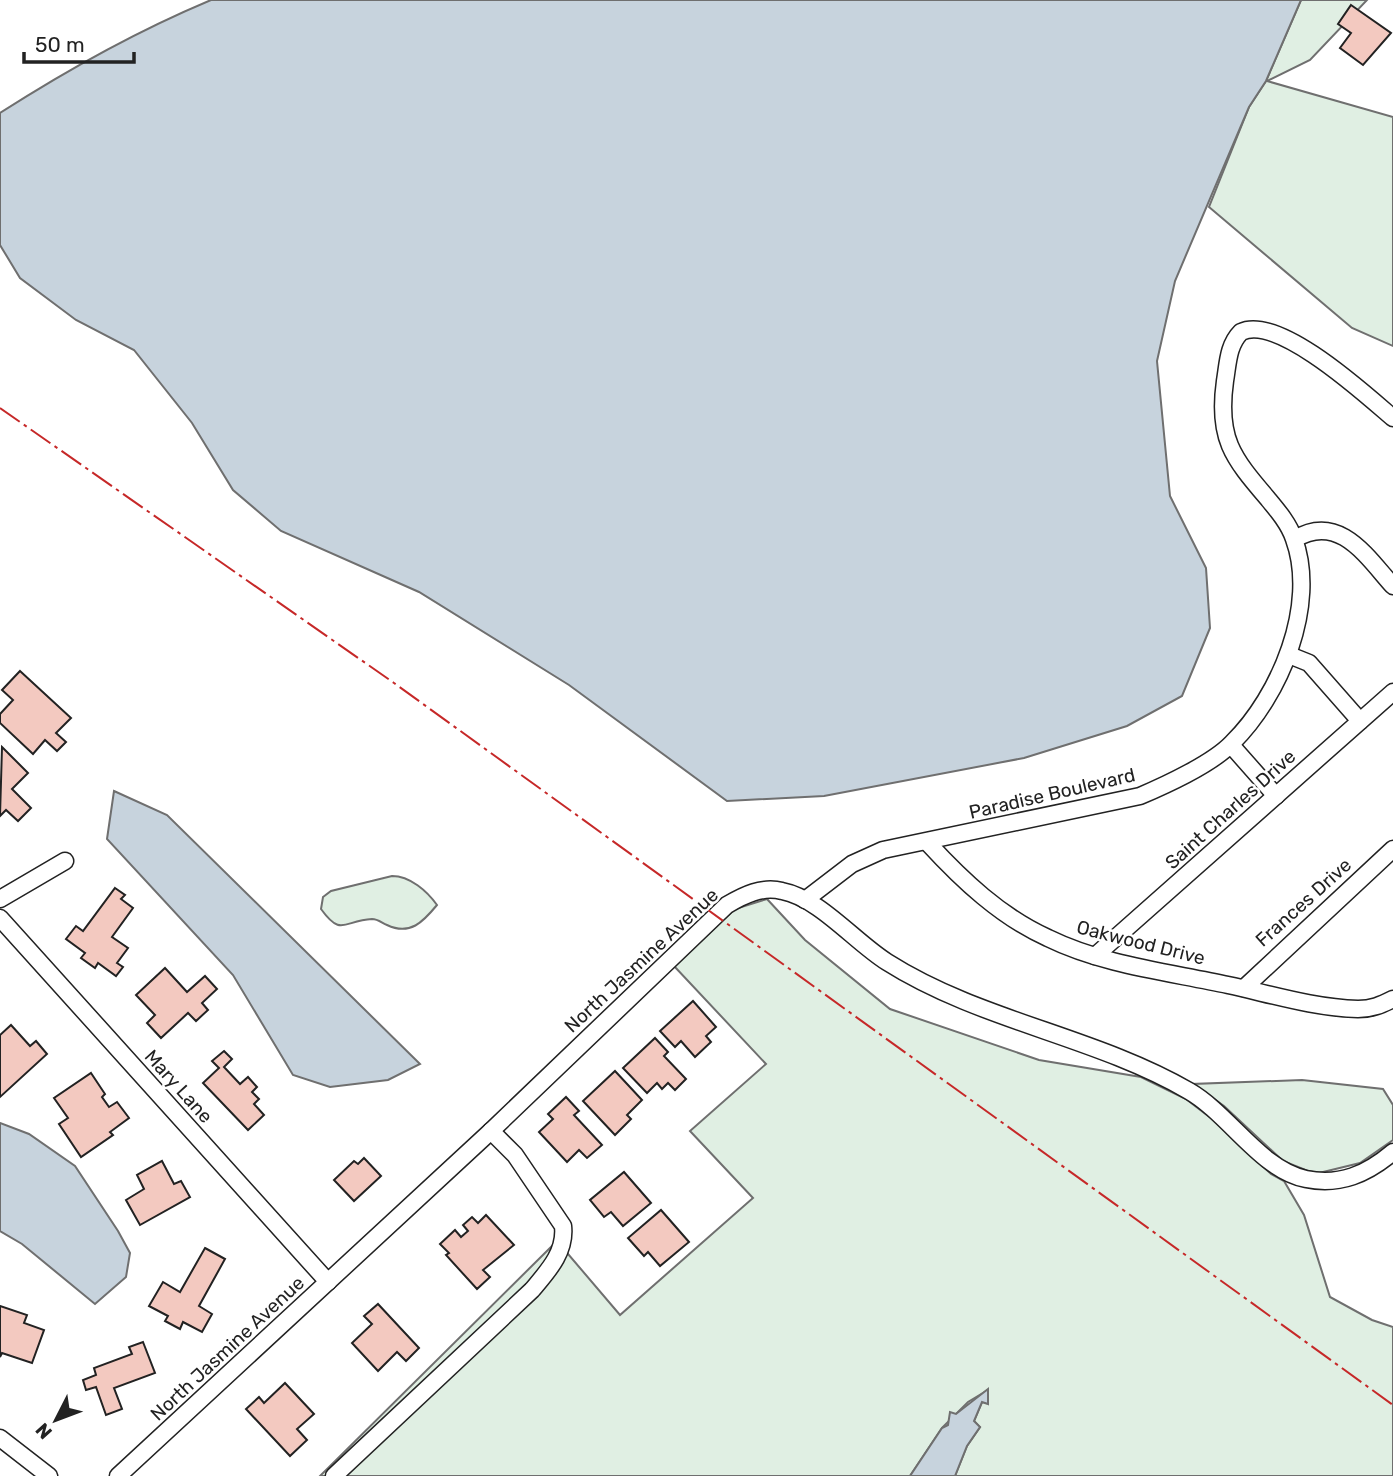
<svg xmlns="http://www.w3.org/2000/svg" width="1393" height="1476" viewBox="0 0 1393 1476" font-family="Rubik,sans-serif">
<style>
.green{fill:#e0efe3;stroke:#6f6f6f;stroke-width:2}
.water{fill:#c7d3dd;stroke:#6f6f6f;stroke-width:2}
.building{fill:#f3c9c0;stroke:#222;stroke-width:2}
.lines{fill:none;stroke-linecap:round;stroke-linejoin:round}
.minor-casing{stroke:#222;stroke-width:19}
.minor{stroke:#fff;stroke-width:16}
.power{stroke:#c62828;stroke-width:2;stroke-dasharray:24 5 3.5 5;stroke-linecap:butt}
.labels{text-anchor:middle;stroke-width:5;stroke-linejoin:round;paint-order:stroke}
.street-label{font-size:19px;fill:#222;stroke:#fff}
</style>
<rect width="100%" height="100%" fill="#fff"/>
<g class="green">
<path d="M1301 0H1367L1310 60 1267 81 1393 117V346L1352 328 1209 207 1249 107 1266 81Z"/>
<path d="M392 876C410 876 427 891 437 905 423 922 410 936 387 925 382 923 378 919 372 919 344 920 342 938 321 909L323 897 331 891Z"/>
<path d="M767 899 805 940 890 1009 1039 1060 1141 1077 1186 1099 1212 1119 1271 1174 1284 1181 1304 1215 1330 1297 1372 1320 1393 1327V1476H955L967 1446 980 1427 974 1421 982 1402 988 1403V1390L968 1402 942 1428 910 1476H320L557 1241 620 1315 753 1198 690 1131 766 1064 674 966 735 909Z"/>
<path d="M1302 1080 1383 1089 1393 1105V1140L1360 1163 1319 1173 1308 1171 1283 1161 1224 1106 1193 1084Z"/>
</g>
<g class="water">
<path d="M211 0H1301L1266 81 1249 107 1175 281 1157 361 1170 496 1206 568 1210 628 1182 696 1127 726 1024 758 824 796 727 801 569 685 419 592 281 531 233 490 192 423 134 350 76 320 20 278 0 245V113C67 70 137 31 211 0Z"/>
<path d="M114 791 167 815 420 1064 388 1080 330 1087 293 1075 233 975 107 839Z"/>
<path d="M0 1123 29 1134 75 1166 118 1231 130 1253 126 1277 95 1304 22 1244 0 1231Z"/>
<path d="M988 1389V1404L982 1402 974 1421 980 1427 967 1446 955 1476H910L942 1428 948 1425 950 1412 956 1414Z"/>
</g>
<g class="building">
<path d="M1351 5 1391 33 1363 65 1340 48 1351 33 1338 24Z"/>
<path d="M20 671 71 718 56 733 66 742 57 751 45 740 33 754 0 723V714L13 700 2 690Z"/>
<path d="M2 747 28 773 12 789 31 808 18 821 6 810 0 816Z"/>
<path d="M115 888 125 895 121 899 133 908 112 937 128 948 117 963 123 967 116 976 98 963 95 968 81 958 85 953 66 939 76 926 83 931Z"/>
<path d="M165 968 187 992 205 976 217 989 202 1003 208 1010 196 1021 188 1013 161 1038 147 1023 155 1015 136 995Z"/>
<path d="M693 1001 716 1027 706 1036 711 1042 695 1057 681 1041 675 1047 660 1031Z"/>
<path d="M11 1025 30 1046 36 1041 47 1054 0 1097V1035Z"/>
<path d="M655 1038 668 1052 664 1056 686 1079 675 1090 668 1083 662 1089 657 1083 647 1093 623 1068Z"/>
<path d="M224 1051 232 1059 224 1067 240 1084 248 1077 257 1087 252 1092 259 1099 254 1104 264 1115 248 1130 203 1083 219 1068 212 1061Z"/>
<path d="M615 1071 642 1100 627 1115 631 1119 615 1135 583 1101Z"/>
<path d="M91 1073 105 1094 102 1097 109 1107 117 1102 129 1118 110 1132 113 1135 81 1157 59 1124 68 1118 54 1098Z"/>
<path d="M566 1097 579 1111 574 1115 602 1145 587 1158 579 1150 567 1162 539 1132 553 1119 548 1114Z"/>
<path d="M364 1158 381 1176 354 1201 334 1180 354 1161 358 1164Z"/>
<path d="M162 1161 174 1184 181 1181 190 1197 140 1225 126 1200 144 1189 137 1175Z"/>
<path d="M624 1172 651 1203 623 1226 611 1212 604 1217 590 1200Z"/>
<path d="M661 1210 689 1242 660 1266 648 1252 644 1256 628 1238Z"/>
<path d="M486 1215 514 1245 483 1270 490 1277 477 1289 446 1255 449 1253 440 1244 455 1230 461 1237 468 1231 463 1225 472 1217 478 1223Z"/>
<path d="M205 1248 225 1259 199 1306 212 1314 202 1332 183 1322 180 1329 165 1321 168 1316 149 1306 163 1282 180 1292Z"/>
<path d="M378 1304 419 1348 406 1361 397 1352 378 1371 352 1343 372 1324 364 1316Z"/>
<path d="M0 1306 27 1315 24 1323 44 1330 32 1363 2 1353 0 1357Z"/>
<path d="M143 1342 155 1373 114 1388 122 1409 106 1415 96 1387 86 1390 83 1380 96 1375 94 1368 132 1354 129 1347Z"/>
<path d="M285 1383 314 1414 297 1429 307 1440 290 1456 246 1409 259 1397 264 1403Z"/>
</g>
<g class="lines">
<g class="minor-casing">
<g id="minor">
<path d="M1295 539C1339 512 1367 557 1393 586"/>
<path d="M1289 655 1309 663 1360 721"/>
<path d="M1231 745 1276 796"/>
<path d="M928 843C962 880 1001 917 1048 938 1103 965 1168 972 1228 985 1270 994 1314 1008 1358 1009 1372 1009 1381 1005 1393 999"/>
<path d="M0 899 65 861"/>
<path d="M805 900 852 864 883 850 1140 796C1166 785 1213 763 1232 743 1280 696 1318 605 1294 539 1289 524 1278 511 1268 499 1232 457 1217 438 1225 381 1228 363 1228 345 1241 332 1278 314 1365 394 1393 418"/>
<path d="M0 918 328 1282"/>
<path d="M1095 956 1393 692"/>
<path d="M1244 988 1393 849"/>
<path d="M0 1438 49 1476"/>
<path d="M118 1476 491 1131 727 905C744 895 762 886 782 891 819 898 855 942 887 962 980 1021 1094 1036 1189 1091 1229 1114 1261 1170 1306 1179 1340 1186 1367 1174 1393 1152"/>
<path d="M334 1476 532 1290C548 1271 566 1252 563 1226L515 1155 491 1131"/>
</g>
</g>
<use href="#minor" class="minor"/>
<path class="power" d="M0 408 394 683 1393 1405"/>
</g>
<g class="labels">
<g class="street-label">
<text transform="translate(1052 793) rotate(-13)" y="7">Paradise Boulevard</text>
<text transform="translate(1230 809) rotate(-42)" y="7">Saint Charles Drive</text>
<text transform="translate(1303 902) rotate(-42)" y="7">Frances Drive</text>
<text transform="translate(1141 942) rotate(14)" y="7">Oakwood Drive</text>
<text transform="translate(641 960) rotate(-43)" y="7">North Jasmine Avenue</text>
<text transform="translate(179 1086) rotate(48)" y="7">Mary Lane</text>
<text transform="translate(227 1348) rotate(-43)" y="7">North Jasmine Avenue</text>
</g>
</g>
<g transform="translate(56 1420) rotate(228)" stroke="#ffffff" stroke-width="5" paint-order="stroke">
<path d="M0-5L12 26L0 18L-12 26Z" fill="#222222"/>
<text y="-10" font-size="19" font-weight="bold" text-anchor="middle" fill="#222222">N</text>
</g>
<path d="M24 52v10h110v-10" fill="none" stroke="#222222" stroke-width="3.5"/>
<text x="35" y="52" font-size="21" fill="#222222" stroke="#ffffff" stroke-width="5" paint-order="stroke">50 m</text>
</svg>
